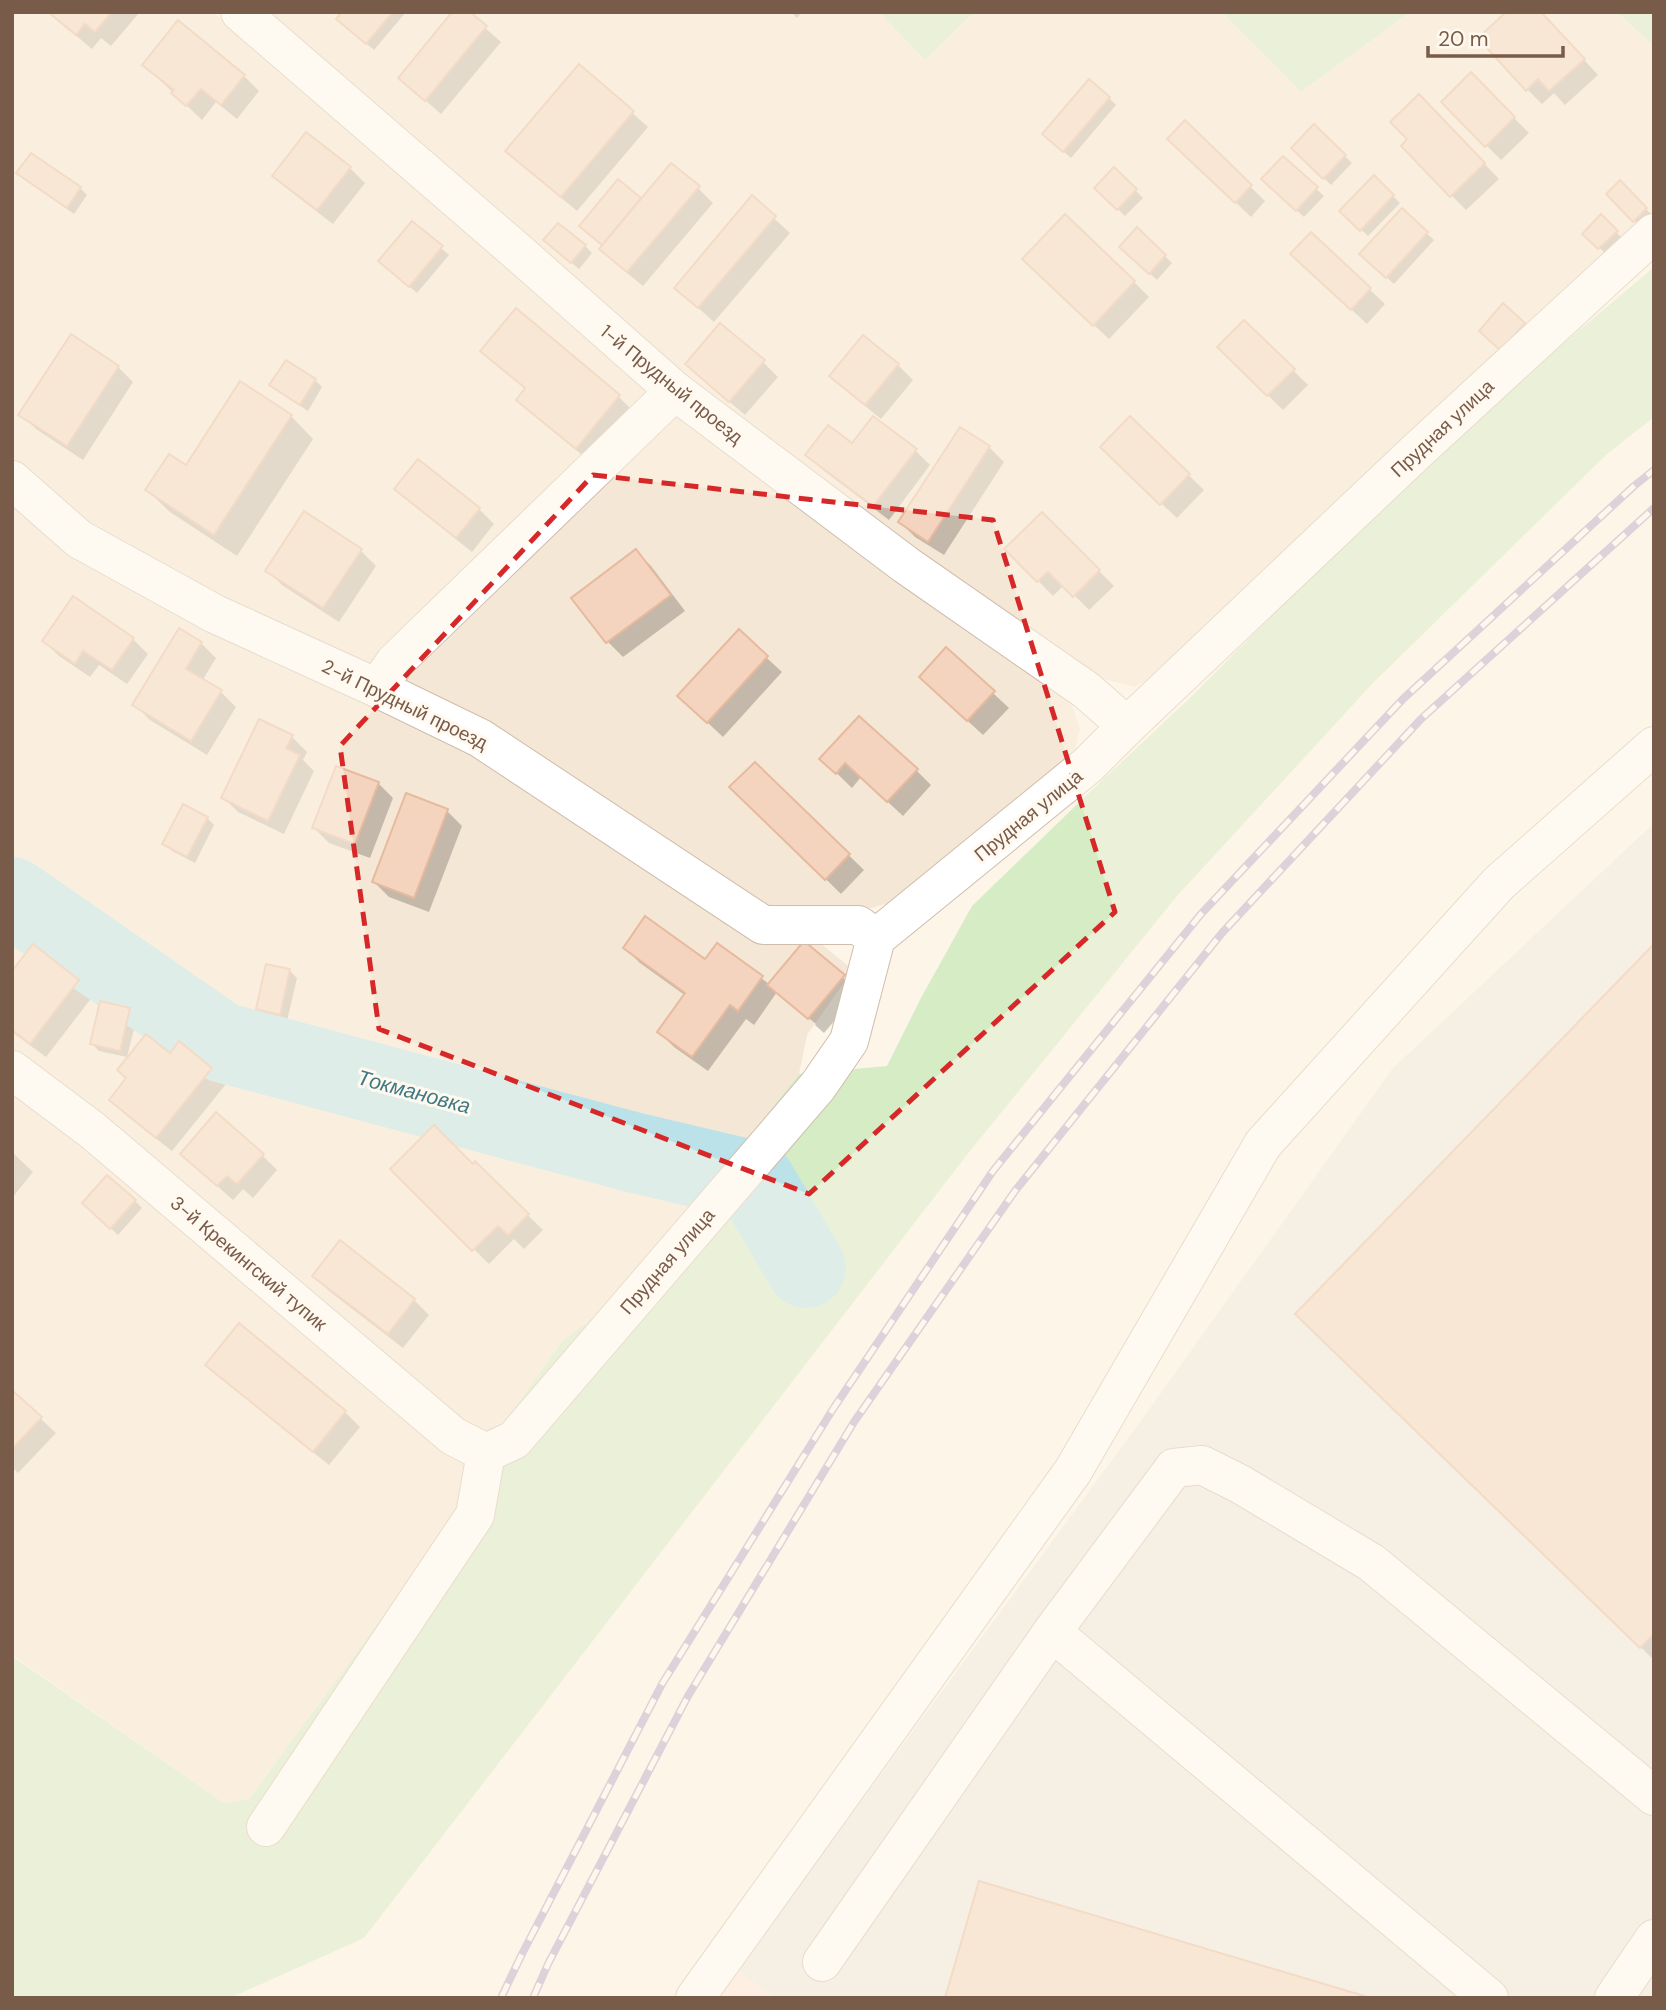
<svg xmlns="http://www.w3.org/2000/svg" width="1666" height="2010" viewBox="0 0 1666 2010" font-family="'DM Sans',sans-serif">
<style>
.residential{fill:#f5e7d6}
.commercial{fill:#fee6dc}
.industrial{fill:#eee7e1}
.green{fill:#d5ecc5}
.shadow{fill:#0003}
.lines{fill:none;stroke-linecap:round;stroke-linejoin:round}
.river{stroke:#bbe2e8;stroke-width:80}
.building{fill:#f4d4bf;stroke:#e7ba9e;stroke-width:2}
.minor-casing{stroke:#d0bdac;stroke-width:40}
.minor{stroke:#fff;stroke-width:38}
.rail-casing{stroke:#b8a5c9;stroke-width:8}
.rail{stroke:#fff9ef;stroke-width:5;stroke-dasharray:16;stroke-linecap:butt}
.marked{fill:none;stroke:#d62828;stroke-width:5;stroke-dasharray:14 9;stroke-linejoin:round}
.labels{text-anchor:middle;stroke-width:6;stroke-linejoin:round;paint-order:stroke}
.street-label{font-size:19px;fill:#795b4a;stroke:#fff9ef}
.water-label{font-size:21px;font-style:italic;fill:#3f7a86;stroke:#fff9ef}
</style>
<rect width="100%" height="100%" fill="#fdf5e8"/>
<g class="residential">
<path d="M12 12H213L511 266 1071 702 1080 729 1073 758 923 893 854 913 765 915 84 528 12 467Z"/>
<path d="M269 12H879L925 60 974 12H1222L1301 92 1410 12H1617L1654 46V213L1410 440 1152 677 1135 687 1103 679 922 556 685 381Z"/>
<path d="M12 500 202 628 464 750 812 936 853 970 807 1035 799 1074 620 1296 562 1341 467 1496 383 1616 249 1799 224 1803 12 1655Z"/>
</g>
<path class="commercial" d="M737 1970 775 1998H717Z"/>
<path class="industrial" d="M1654 823V1998H775L737 1970 1143 1418 1393 1068Z"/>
<g class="green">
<path d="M879 12H974L925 60Z"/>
<path d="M1222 12H1410L1301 92Z"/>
<path d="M1617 12H1654V46Z"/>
<path d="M1654 267V417L1606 455 1373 683 1177 896 966 1156 364 1938 230 1998H12V1656L224 1803 249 1799 383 1616 467 1497 463 1475 487 1431 503 1425 562 1341 621 1296 799 1074 887 1066 921 998 972 906 1095 787 1193 695 1428 458Z"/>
</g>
<g class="shadow">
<path d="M48 12H137L139 13 111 46 101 38 92 49Z"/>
<path d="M344 12H406L374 50 346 26Z"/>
<path d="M467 12 501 42 441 114 400 78Z"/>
<path d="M791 12H802L797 18Z"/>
<path d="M1540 12 1598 75 1565 105 1554 93 1542 104 1527 89Z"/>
<path d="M144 65 244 76 259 91 237 119 216 102 202 120Z"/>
<path d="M579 66 648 127 577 211 523 166 508 151Z"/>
<path d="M1471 75 1529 133 1501 160 1443 102Z"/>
<path d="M1419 96 1499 179 1466 210 1403 146 1409 139Z"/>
<path d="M1109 98 1116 105 1071 158 1051 141Z"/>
<path d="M1185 123 1265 201 1251 217 1184 153Z"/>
<path d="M1314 127 1352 163 1331 185 1293 148Z"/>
<path d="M1283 158 1324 196 1304 217 1270 186Z"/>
<path d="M350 168 365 183 333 224 290 191 275 176Z"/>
<path d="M1114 169 1143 198 1125 216 1096 188Z"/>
<path d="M19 173 80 188 87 195 74 214 26 180Z"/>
<path d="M1374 177 1400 203 1368 236 1341 211Z"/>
<path d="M618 181 642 201 698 188 713 203 643 286 616 264 601 249 604 246 588 232Z"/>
<path d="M1620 183 1653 216 1641 227 1608 194Z"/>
<path d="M752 198 790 233 714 322 676 288Z"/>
<path d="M1402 211 1434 240 1394 284 1369 261Z"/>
<path d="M1601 217 1623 239 1607 255 1585 234Z"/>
<path d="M412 223 449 255 417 293 387 268Z"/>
<path d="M1137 230 1172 263 1157 280 1121 247Z"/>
<path d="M1311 234 1385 304 1367 324 1308 269Z"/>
<path d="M585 246 592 253 579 269 553 247Z"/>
<path d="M1039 274 1134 282 1149 297 1109 339Z"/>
<path d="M516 311 619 397 634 412 592 463 533 415 518 400 526 389 483 351Z"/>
<path d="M1244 322 1308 385 1283 410 1219 347Z"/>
<path d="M286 362 315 380 322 387 308 411 279 392 272 385Z"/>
<path d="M763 362 778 377 745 415 703 379Z"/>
<path d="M898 365 913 380 881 419 847 391 832 376Z"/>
<path d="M118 367 133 382 83 460 36 429 21 414Z"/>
<path d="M291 416 313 439 237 556 170 512 147 490 186 467Z"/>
<path d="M1130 418 1204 490 1177 518 1117 462Z"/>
<path d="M852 445 915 450 930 465 889 520 823 470 808 455Z"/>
<path d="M989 447 1004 462 944 555 915 537 900 522Z"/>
<path d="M397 489 479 509 494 524 472 552 412 504Z"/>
<path d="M305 514 361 551 376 566 339 622 282 585 267 570Z"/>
<path d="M1042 514 1114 586 1089 610 1064 585 1053 596 1007 549Z"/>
<path d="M636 551 651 566 685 611 623 657 608 642 574 598Z"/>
<path d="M739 632 782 672 723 737 695 711Z"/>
<path d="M133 639 148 654 127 684 99 665 90 677 59 656 44 641Z"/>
<path d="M201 643 216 658 202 681 221 692 236 707 207 755 150 720 135 705Z"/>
<path d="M946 649 1009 708 983 735 936 692Z"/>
<path d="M292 737 307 752 303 760 314 771 284 834 238 812 223 797Z"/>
<path d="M822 759 916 770 931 785 903 816 861 777 852 788Z"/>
<path d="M755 764 864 870 841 894 732 787Z"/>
<path d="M378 783 393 798 370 858 329 843 314 828Z"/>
<path d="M447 811 462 826 429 912 389 897 374 882Z"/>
<path d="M207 818 214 825 195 863 172 851 165 844Z"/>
<path d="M804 943 859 992 824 1033 815 1025 816 1024 777 992 754 1025 746 1019 708 1071 674 1047 659 1032 686 996 640 963 625 948 705 962 717 945 769 984Z"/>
<path d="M33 947 78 982 93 996 46 1057 12 1032V974Z"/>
<path d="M1654 947V1660L1326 1343Z"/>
<path d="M290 971 297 978 287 1021 265 1016 258 1009Z"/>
<path d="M129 1009 137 1017 127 1057 99 1051 92 1044Z"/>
<path d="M211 1069 226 1084 172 1151 126 1115 111 1100Z"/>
<path d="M12 1152 33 1172 12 1198Z"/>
<path d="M262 1155 277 1170 253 1198 243 1189 233 1200 198 1169Z"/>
<path d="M475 1164 543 1230 524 1249 514 1239 489 1264 393 1169 473 1166Z"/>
<path d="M135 1201 142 1208 118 1235 91 1210Z"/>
<path d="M314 1276 414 1300 429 1315 403 1348 329 1291Z"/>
<path d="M207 1364 345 1412 360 1427 329 1465 222 1379Z"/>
<path d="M12 1392 56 1433 18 1473 12 1467Z"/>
</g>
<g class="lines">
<path class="river" d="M12 897 221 1042 632 1152 755 1181 806 1268"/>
</g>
<g class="building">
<path d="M48 12H112L95 32 85 24 76 35Z"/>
<path d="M342 12H393L366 44 336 19Z"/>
<path d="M452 12H470L487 26 425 101 398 78Z"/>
<path d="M1506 12H1541L1585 59 1549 91 1538 79 1526 91 1478 38Z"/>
<path d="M178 20 245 75 221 105 201 89 186 106 171 93 174 90 142 65Z"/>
<path d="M579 64 634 111 561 197 505 151Z"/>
<path d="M1471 72 1515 117 1485 147 1441 102Z"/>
<path d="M1089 79 1110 97 1063 152 1042 134Z"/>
<path d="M1419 94 1485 163 1450 197 1401 146 1407 139 1390 122Z"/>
<path d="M1185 120 1252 185 1235 203 1167 139Z"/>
<path d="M1314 124 1346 155 1323 179 1291 148Z"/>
<path d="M306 132 351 167 317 210 272 176Z"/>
<path d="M31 153 81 187 67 208 16 173Z"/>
<path d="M1283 156 1318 187 1296 211 1261 179Z"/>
<path d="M671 163 700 186 627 272 599 249Z"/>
<path d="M1114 167 1137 189 1117 210 1094 188Z"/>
<path d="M1374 175 1394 195 1360 231 1339 211Z"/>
<path d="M618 179 641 198 602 245 579 226Z"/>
<path d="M1620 180 1647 208 1633 222 1606 194Z"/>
<path d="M752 195 776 216 698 308 674 288Z"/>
<path d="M1402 208 1428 232 1386 278 1359 254Z"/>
<path d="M1065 214 1135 281 1093 326 1022 259Z"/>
<path d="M1601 214 1618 231 1598 249 1582 234Z"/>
<path d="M412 221 443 246 409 287 378 261Z"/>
<path d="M558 223 586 245 571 263 543 240Z"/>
<path d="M1137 227 1166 255 1149 274 1119 247Z"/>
<path d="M1311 232 1371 288 1351 310 1290 254Z"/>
<path d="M1503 303 1525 323 1501 351 1479 331Z"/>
<path d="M516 308 620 395 576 449 516 400 525 388 480 351Z"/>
<path d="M1244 320 1295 369 1267 396 1217 347Z"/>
<path d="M720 323 765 360 729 402 685 364Z"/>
<path d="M71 334 119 366 67 446 18 415Z"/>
<path d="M863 335 899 364 865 405 829 376Z"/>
<path d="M286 360 316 379 300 405 269 385Z"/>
<path d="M240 381 292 415 214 535 145 490 169 454 186 465Z"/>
<path d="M873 416 917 449 873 506 805 455 828 425 852 443Z"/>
<path d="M1130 416 1190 474 1160 505 1100 447Z"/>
<path d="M960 427 990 446 928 542 898 522Z"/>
<path d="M418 459 480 508 456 538 394 489Z"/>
<path d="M304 511 362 549 323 608 265 571Z"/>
<path d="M1042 512 1100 570 1073 597 1048 572 1037 582 1004 549Z"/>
<path d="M636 549 671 595 606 643 571 598Z"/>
<path d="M73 596 134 638 112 670 83 651 75 664 42 641Z"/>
<path d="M179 628 202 642 186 669 222 690 191 741 132 705Z"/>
<path d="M739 629 768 656 707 723 677 696Z"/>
<path d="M946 647 995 691 967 721 919 677Z"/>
<path d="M859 716 918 769 887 802 845 763 836 774 819 759Z"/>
<path d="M259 719 293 735 286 748 300 755 268 821 221 798Z"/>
<path d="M755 762 850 854 825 880 729 787Z"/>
<path d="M336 766 379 782 355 844 312 828Z"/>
<path d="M406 793 448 809 414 898 372 882Z"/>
<path d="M183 804 208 817 187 857 162 844Z"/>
<path d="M645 916 705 959 717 943 763 976 738 1011 730 1005 692 1057 657 1032 685 993 623 948Z"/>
<path d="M804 941 845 975 808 1019 767 985Z"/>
<path d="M33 944 79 980 30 1044 12 1030V971Z"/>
<path d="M1654 944V1634L1640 1648 1295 1314Z"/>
<path d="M266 964 290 969 280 1015 256 1009Z"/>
<path d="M100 1001 130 1008 120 1051 90 1044Z"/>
<path d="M146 1034 170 1053 179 1041 212 1068 156 1138 109 1100 126 1078 117 1070Z"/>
<path d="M216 1112 264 1154 237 1184 227 1176 217 1186 180 1154Z"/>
<path d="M434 1125 473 1164 475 1161 529 1214 508 1235 498 1226 472 1251 390 1169Z"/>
<path d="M107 1175 136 1200 110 1229 82 1203Z"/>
<path d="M340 1240 415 1299 388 1334 312 1276Z"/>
<path d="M239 1323 346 1411 313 1452 205 1365Z"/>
<path d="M12 1390 42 1417 12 1449Z"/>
<path d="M979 1881 1371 1998H945Z"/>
</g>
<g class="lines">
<g class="minor-casing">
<g id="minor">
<path d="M240 12 520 254 675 391 906 565 1086 690 1127 726"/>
<path d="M12 480 79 539 215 614 377 688 480 738 763 925H858L876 938"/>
<path d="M377 688 395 662 675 391"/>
<path d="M12 1070 92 1130 453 1436 486 1453"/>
<path d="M486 1453 514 1440 818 1086 849 1041 876 938 1088 765 1127 726 1416 452 1654 233"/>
<path d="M266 1827 475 1515 486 1453"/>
<path d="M822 1962 1052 1632"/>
<path d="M695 1998 1073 1471 1263 1144 1499 883 1654 746"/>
<path d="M1489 1998 1052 1632 1174 1468 1202 1465 1240 1484 1372 1563 1654 1796"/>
<path d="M1614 1998 1654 1939"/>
</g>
</g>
<use href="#minor" class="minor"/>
<g class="rail-casing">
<g id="rail">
<path d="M501 1998 522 1954 662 1684 833 1409 993 1171 1201 914 1403 699 1634 486 1654 470"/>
<path d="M533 1998 548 1964 688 1696 854 1422 1015 1191 1222 933 1421 719 1654 508"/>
</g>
</g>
<use href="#rail" class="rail"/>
</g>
<path d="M0 0H1666V2010H0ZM593 475 993 520 1115 912 809 1194 379 1029 340 746Z" fill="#fdf5e8" fill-opacity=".55" fill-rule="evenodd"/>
<path class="marked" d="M593 475 993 520 1115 912 809 1194 379 1029 340 746Z"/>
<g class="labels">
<g class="street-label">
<text transform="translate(672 384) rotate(39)" y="7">1-й Прудный проезд</text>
<text transform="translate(1442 428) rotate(-43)" y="7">Прудная улица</text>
<text transform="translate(405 704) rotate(26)" y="7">2-й Прудный проезд</text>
<text transform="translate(1028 815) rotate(-39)" y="7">Прудная улица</text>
<text transform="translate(667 1261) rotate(-49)" y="7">Прудная улица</text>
<text transform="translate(249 1263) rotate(40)" y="7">3-й Крекингский тупик</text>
</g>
<g class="water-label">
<text transform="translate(414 1092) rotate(15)" y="7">Токмановка</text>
</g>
</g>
<rect width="1666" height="2010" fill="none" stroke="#795b4a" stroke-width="28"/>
<path d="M1428 46v10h135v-10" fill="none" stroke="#795b4a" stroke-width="3.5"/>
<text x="1438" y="46" font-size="21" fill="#795b4a" stroke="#fff9ef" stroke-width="5" paint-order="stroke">20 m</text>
</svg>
